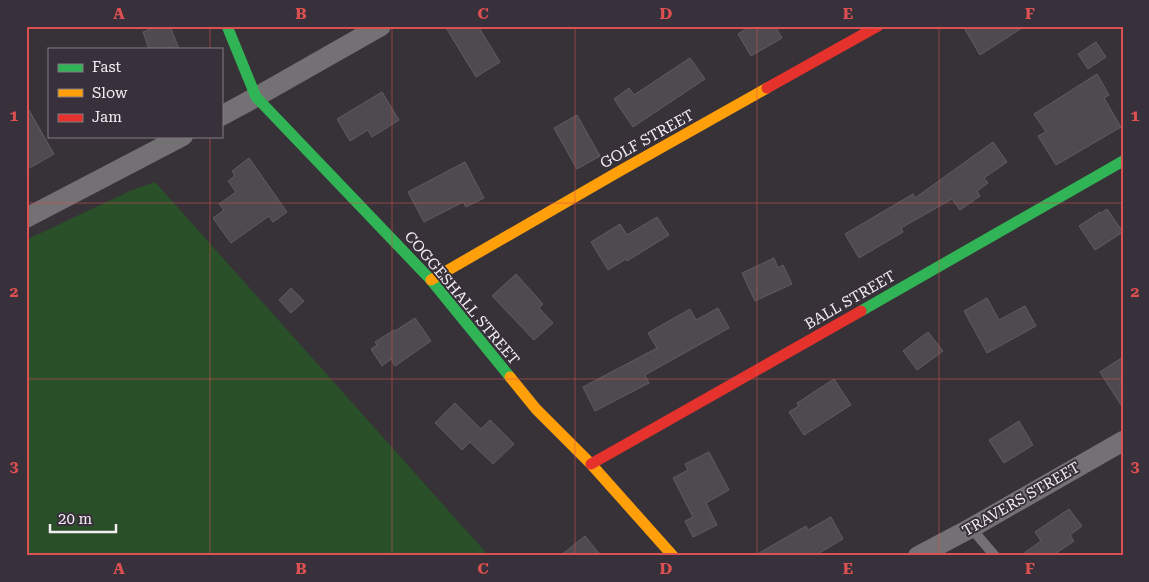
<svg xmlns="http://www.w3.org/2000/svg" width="1149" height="582" viewBox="0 0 1149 582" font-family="'Roboto Serif',serif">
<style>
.green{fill:#295028}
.building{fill:#4e4a4f;stroke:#605c61}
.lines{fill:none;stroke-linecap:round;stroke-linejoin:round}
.lane{stroke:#747174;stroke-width:10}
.street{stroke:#747174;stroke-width:20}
.fast{stroke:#30b455;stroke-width:11}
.slow{stroke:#ff9f0a;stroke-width:11}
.jam{stroke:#e5322d;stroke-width:11}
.grid{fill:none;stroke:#dc5051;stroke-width:1;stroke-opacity:0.55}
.labels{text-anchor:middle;stroke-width:4;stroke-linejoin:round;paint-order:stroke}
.street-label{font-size:15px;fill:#f3eef4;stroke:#38303a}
.neatline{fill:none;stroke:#dc5051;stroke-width:2}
.grid-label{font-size:16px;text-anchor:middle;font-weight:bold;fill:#dc5051}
</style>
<rect width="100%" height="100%" fill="#373238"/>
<path class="green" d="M155 182 489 556H26V240L132 190Z"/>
<g class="building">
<path d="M158 26H170L179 49H149L143 32Z"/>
<path d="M445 26H478L500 62 476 77Z"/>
<path d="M750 26H775L782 38 751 56 738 34Z"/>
<path d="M963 26H1025L980 55Z"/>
<path d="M1096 42 1106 57 1088 69 1078 54Z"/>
<path d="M690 58 705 79 633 127 614 99 629 88 634 95Z"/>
<path d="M1097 74 1109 95 1104 98 1121 127 1056 165 1038 136 1046 132 1034 114Z"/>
<path d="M382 92 399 120 372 137 368 130 350 141 337 119Z"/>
<path d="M26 105 54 154 26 170Z"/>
<path d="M577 115 600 156 577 169 554 128Z"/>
<path d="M993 142 1007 162 984 178 988 183 977 191 980 196 960 210 952 199 901 228 903 232 859 258 845 234 913 194 915 198Z"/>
<path d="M249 158 287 212 273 222 269 216 231 243 213 218 224 210 219 204 236 192 228 181 235 176 232 171Z"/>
<path d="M465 162 484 198 466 207 463 202 424 222 408 192Z"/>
<path d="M1107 209 1123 232 1095 250 1079 226 1100 212 1101 213Z"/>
<path d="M657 217 669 235 627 261 626 259 608 270 591 242 620 224 627 235Z"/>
<path d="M774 258 778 268 783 265 792 284 755 301 742 273Z"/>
<path d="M516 274 543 304 539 308 553 323 534 340 492 296Z"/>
<path d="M291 288 304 301 291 313 279 300Z"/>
<path d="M987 298 999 320 1025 306 1036 326 987 353 964 311Z"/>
<path d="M718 308 729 328 645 375 649 383 595 411 583 387 657 348 648 333 690 309 696 320Z"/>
<path d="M415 318 431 341 395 366 391 359 382 366 371 349 377 345 375 342 394 330 395 331Z"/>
<path d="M928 332 943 351 917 370 903 351Z"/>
<path d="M1123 357V408L1100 372Z"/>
<path d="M834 379 851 405 804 435 789 412 799 406 797 403Z"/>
<path d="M455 403 481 429 490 420 514 444 493 464 470 442 462 450 435 423Z"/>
<path d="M1019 421 1033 445 1004 463 989 440Z"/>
<path d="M709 452 729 490 706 503 717 525 693 537 685 521 693 517 673 478 688 470 685 464Z"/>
<path d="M1069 509 1082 526 1070 535 1074 541 1052 556H1020L1041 541 1035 532Z"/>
<path d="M831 517 843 539 814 556H754L806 526 808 530Z"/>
<path d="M585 536 601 556H560Z"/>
</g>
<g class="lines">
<path class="lane" d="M971 528 995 556"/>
<g class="street">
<path d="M221 116 256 97 381 26"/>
<path d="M26 218 183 136"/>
<path d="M918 556 971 528 1123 441"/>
</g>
<g class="fast">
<path d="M227 26 256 97 431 280 510 377"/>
<path d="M861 311 1123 161"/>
</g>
<g class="slow">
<path d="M431 280 618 172 767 88"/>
<path d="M510 377 536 409 591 464 673 556"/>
</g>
<g class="jam">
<path d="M767 88 878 26"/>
<path d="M591 464 861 311"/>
</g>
</g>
<path class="grid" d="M210 26V49M392 26V556M575 26V556M757 26V556M939 26V556M210 136V556M26 203H1123M26 379H1123"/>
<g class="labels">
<g class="street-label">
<text transform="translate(647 139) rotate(-29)" y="5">GOLF STREET</text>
<text transform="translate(462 298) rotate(50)" y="5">COGGESHALL STREET</text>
<text transform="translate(850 300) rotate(-30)" y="5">BALL STREET</text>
<text transform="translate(1021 499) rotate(-30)" y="5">TRAVERS STREET</text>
</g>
</g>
<rect width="1149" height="582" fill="none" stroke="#38303a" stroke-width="55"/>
<rect x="48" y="48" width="175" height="90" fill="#38303a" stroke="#837c84"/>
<rect x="58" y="64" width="25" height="8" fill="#30b455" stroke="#837c84"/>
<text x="92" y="72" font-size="15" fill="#f3eef4">Fast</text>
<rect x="58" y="89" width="25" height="8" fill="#ff9f0a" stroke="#837c84"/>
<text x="92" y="98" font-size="15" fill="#f3eef4">Slow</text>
<rect x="58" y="114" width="25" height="8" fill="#e5322d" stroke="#837c84"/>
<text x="92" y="122" font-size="15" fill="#f3eef4">Jam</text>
<path d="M50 524v8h66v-8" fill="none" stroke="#f3eef4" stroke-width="2.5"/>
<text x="58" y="524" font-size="15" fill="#f3eef4" stroke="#38303a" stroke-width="4" paint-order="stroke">20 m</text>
<rect x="28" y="28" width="1094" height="526" class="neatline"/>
<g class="grid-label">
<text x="119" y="19">A</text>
<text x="301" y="19">B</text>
<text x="483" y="19">C</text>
<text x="666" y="19">D</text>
<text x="848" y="19">E</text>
<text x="1030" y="19">F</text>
<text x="14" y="121">1</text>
<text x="1135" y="121">1</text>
<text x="14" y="297">2</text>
<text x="1135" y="297">2</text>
<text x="14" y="472">3</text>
<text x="1135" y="472">3</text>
<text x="119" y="574">A</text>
<text x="301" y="574">B</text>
<text x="483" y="574">C</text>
<text x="666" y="574">D</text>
<text x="848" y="574">E</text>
<text x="1030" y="574">F</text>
</g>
</svg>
